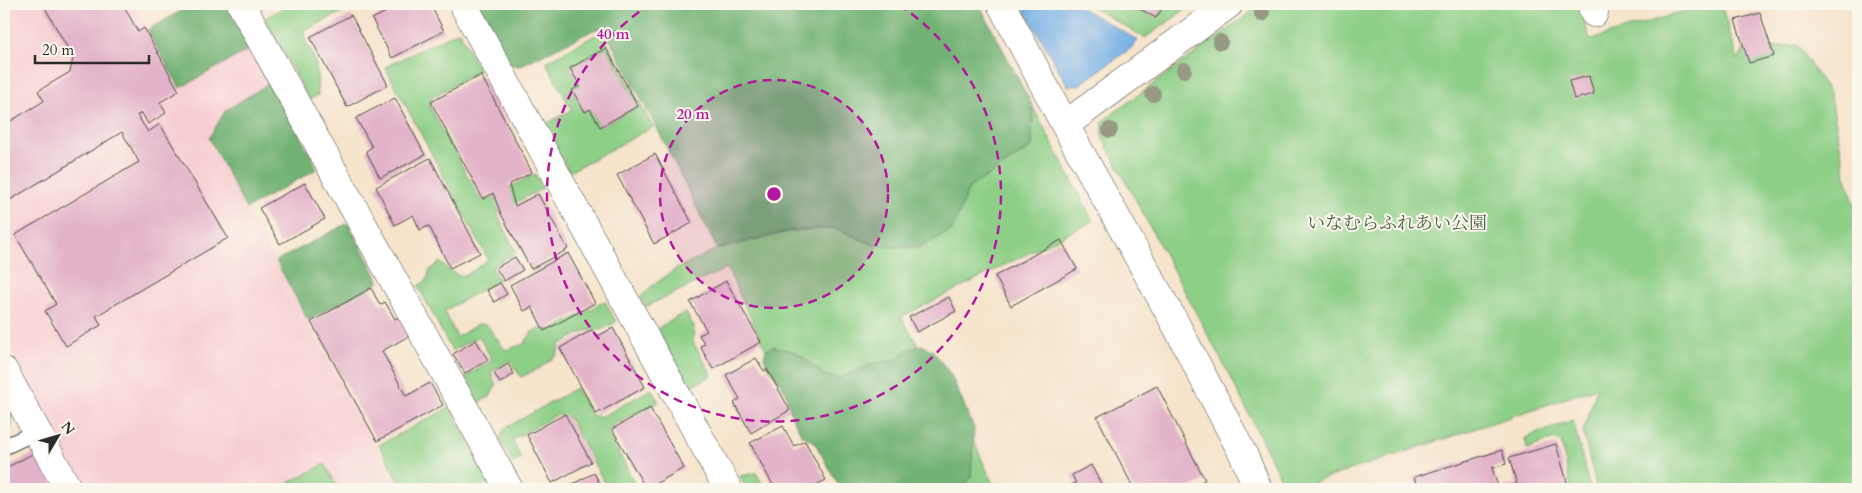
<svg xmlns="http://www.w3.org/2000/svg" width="1862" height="493" viewBox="0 0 1862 493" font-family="Cardo,'Noto Serif JP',serif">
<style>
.built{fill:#f7cfd3}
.green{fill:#8ecf87;stroke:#5c7d59;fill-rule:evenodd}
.forest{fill:#72b274;stroke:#4e6e50}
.water{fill:#75afe5;stroke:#506d88}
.building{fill:#e3b3c9}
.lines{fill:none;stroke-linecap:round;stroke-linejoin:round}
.service-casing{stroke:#494743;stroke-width:17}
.minor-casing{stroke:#494743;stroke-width:29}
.tertiary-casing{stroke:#494743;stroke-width:29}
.service{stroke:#fff;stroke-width:15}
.minor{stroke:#fff;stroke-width:28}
.tertiary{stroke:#fff;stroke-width:28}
.tree{fill:#979983}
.ring{fill:none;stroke:#b5179e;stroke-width:2.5;stroke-dasharray:9 6}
.labels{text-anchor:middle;stroke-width:4;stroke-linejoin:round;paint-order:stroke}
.park-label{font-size:18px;fill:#495c47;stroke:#fbf7ec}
.centre{fill:#b5179e;stroke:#fbf7ec;stroke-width:2.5}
.ring-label{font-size:15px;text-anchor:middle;font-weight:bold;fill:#b5179e;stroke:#fbf7ec;stroke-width:4;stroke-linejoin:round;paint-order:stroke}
</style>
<rect width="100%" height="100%" fill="#fbf7ec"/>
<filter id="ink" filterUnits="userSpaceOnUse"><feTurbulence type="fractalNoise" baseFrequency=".02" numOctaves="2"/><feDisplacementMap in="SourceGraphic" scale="10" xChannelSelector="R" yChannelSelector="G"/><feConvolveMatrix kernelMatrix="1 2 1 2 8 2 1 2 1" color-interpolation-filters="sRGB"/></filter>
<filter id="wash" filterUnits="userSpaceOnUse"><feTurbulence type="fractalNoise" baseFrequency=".0096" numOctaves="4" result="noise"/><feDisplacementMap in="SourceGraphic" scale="20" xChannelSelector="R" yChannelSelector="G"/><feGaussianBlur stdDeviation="1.12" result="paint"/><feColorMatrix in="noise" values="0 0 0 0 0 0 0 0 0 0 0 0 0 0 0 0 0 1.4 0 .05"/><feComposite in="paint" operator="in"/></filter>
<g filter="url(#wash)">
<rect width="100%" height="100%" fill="#f6e4cc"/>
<path class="built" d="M4 4H134L180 88 250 49 279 102 209 142 399 489H85L4 338Z"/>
<g class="green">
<path d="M290 4H351L352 7 304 31C304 44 310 47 314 58 318 69 317 83 318 95L309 100 265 18Z"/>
<path d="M1087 4H1131L1156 18 1165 4H1193L1145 38Z"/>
<path d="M1262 4H1579L1590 40 1708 4H1721L1738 60 1744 50 1797 45 1830 94 1847 181 1858 215V489H1597L1583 432 1597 388 1293 489H1286L1232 380 1102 137 1103 121Z"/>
<path d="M459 31 479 71 432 97 430 107 479 197 485 201 535 174 543 188 497 213 516 252 494 266 493 270 499 280 444 311 457 337 478 324 487 325 505 350 524 344 532 332 539 329 553 330 605 301 616 322 601 330H587L560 344 557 355 540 368 521 377 510 360 491 372 496 385 490 397 478 402 465 377 492 360 479 336 452 351 418 286 427 280 429 271 440 262C462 283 466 277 488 259L385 67Z"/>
<path d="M601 32 653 127 569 172 544 125 572 110 546 62ZM606 48 638 106 600 127 590 109 584 112 572 90 580 86 570 68Z"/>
<path d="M1033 107 1093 221 901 317 967 426 995 489H841L814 441 802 435 793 419 785 390 727 268 645 307 641 297 652 286 676 269 717 249 791 231 835 228 874 245 952 230 969 188 1032 147Z"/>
<path d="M685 312 694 326 693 342 712 375 690 387 657 329Z"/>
<path d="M576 388 592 416H603L651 389 659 402 613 425 608 433 638 489H608L569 418 558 414 512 440 521 458 513 463 500 440 504 429Z"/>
<path d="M4 397 13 414 11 429 4 433Z"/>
<path d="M450 407 494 489H403L379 445Z"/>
<path d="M1573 420 1590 489H1571L1561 442 1554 439 1527 449 1525 438Z"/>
<path d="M325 464 338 489H277Z"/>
<path d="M756 473 765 489H746L740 476Z"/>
</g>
<g class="forest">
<path d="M194 4H226L249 46 250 49 180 88 147 30Z"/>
<path d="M476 4H979L1033 107 1032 147 969 188 952 230 918 248 874 245 835 228 791 231 717 249 657 128 604 29H596L519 66 509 64Z"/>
<path d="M268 84 273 85 316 166 315 170 246 209 209 138 226 110Z"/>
<path d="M346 224 349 225 378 279V283L308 320 276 261Z"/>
<path d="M922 345 933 351 951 375 974 428 971 477 962 489H841L814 441 802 435 793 419 785 390 767 365 764 357 766 350 773 346 796 352 825 375 840 378 874 363 897 360 906 350Z"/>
</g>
<path class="water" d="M1021 4H1074L1138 40 1134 46 1079 85 1068 86Z"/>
<g id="blocks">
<g class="building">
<path d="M43 4H123L138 32 144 28 179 91 160 102 166 113 148 124 142 113 137 115 148 132 160 124 228 238 96 316 101 325 66 346 45 311 56 304 15 235 139 162 122 132 10 200 4 190V125L44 101 38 91 70 72 73 58Z"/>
<path d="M402 4H430L444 31 392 58 372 19Z"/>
<path d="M1131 4H1165L1156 18Z"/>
<path d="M1760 13 1774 56 1749 63 1735 20Z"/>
<path d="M351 15 388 85 347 107 310 37Z"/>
<path d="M606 48 638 106 600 127 590 109 585 112 572 90 580 86 570 68Z"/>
<path d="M481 75 532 172 509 185 515 206 538 194 568 249 531 269 501 214 493 193 483 199 431 102Z"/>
<path d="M1589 76 1594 94 1574 99 1569 81Z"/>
<path d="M395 98 425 155 380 178 366 151 372 147 356 118Z"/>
<path d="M655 154 692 223 654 244 617 175Z"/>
<path d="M430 158 480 253 450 268 429 226 420 230 413 215 395 225 376 187Z"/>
<path d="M305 183 325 219 280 244 259 208Z"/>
<path d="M1061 240 1077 269 1011 306 995 276Z"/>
<path d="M568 253 595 303 544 331 532 307 524 311 510 285Z"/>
<path d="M515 257 523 270 504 281 496 268Z"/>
<path d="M726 281 761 342 713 369 700 346 705 344 699 335 707 331 690 302Z"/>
<path d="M500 283 507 294 494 302 487 290Z"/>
<path d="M371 288 380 305 385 302 395 319 399 317 409 336 382 351 406 396 430 383 443 405 377 441 311 322Z"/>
<path d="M949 297 956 311 917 332 909 317Z"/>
<path d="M613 328 645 387 596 414 560 348 592 330 596 337Z"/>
<path d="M476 340 488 360 465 373 453 354Z"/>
<path d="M756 358 764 371 767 369 790 410 751 433 734 403 740 399 726 375Z"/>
<path d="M508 364 514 374 500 383 494 373Z"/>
<path d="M1157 386 1205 480 1187 489H1134L1097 417Z"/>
<path d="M650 408 684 468 646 489 612 429Z"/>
<path d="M565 414 591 462 552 483 527 435Z"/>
<path d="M783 426 794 446 805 441 826 480 808 489H775L750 443Z"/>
<path d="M1556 444 1569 489H1505L1504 487 1517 484 1509 458Z"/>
<path d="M1502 450 1506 464 1492 468 1499 489H1418L1414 477Z"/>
<path d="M36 452 55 489H4V469Z"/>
<path d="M1091 465 1104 489H1063L1076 483 1072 475Z"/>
<path d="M594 473 603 489H563Z"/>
</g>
</g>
</g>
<g filter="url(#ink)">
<use href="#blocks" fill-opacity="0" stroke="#494743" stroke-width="1"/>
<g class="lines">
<g class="service-casing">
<path id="service" d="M4 447 36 432"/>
</g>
<g class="minor-casing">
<g id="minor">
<path d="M241 4 509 489"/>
<path d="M463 4 728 489"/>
<path d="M1001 4 1065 125 1175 323"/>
<path d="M1591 4 1594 13"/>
<path d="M1065 125 1229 4"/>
<path d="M4 371 68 489"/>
</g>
</g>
<g class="tertiary-casing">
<path id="tertiary" d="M1175 323 1244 456 1258 489"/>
</g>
<use href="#service" class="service"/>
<use href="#minor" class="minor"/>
<use href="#tertiary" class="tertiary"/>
</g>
<g class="tree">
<circle cx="1262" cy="14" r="8"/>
<circle cx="1220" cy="42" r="8"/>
<circle cx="1184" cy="70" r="8"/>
<circle cx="1153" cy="94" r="8"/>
<circle cx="1110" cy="130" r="8"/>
</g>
</g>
<circle cx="774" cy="194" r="114" fill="#b5179e" fill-opacity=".12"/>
<g class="ring">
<circle cx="774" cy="194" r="114"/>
<path d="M899 5A227 227 0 1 1 649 5"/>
</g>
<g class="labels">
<g class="park-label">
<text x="1397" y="229">いなむらふれあい公園</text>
</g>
</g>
<circle cx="774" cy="194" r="8" class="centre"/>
<g class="ring-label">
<text x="613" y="39">40 m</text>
<text x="693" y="119">20 m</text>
</g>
<rect width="1862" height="493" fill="none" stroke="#fbf7ec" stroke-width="20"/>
<g transform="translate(58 436) rotate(52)" stroke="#fbf7ec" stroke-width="4" paint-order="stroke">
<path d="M0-4L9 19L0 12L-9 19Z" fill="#2b2b2b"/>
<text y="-8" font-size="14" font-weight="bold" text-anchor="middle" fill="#2b2b2b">N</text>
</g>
<path d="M35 55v8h114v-8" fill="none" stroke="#2b2b2b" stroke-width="2.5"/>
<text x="42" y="55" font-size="15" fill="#2b2b2b" stroke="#fbf7ec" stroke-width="4" paint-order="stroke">20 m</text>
</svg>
